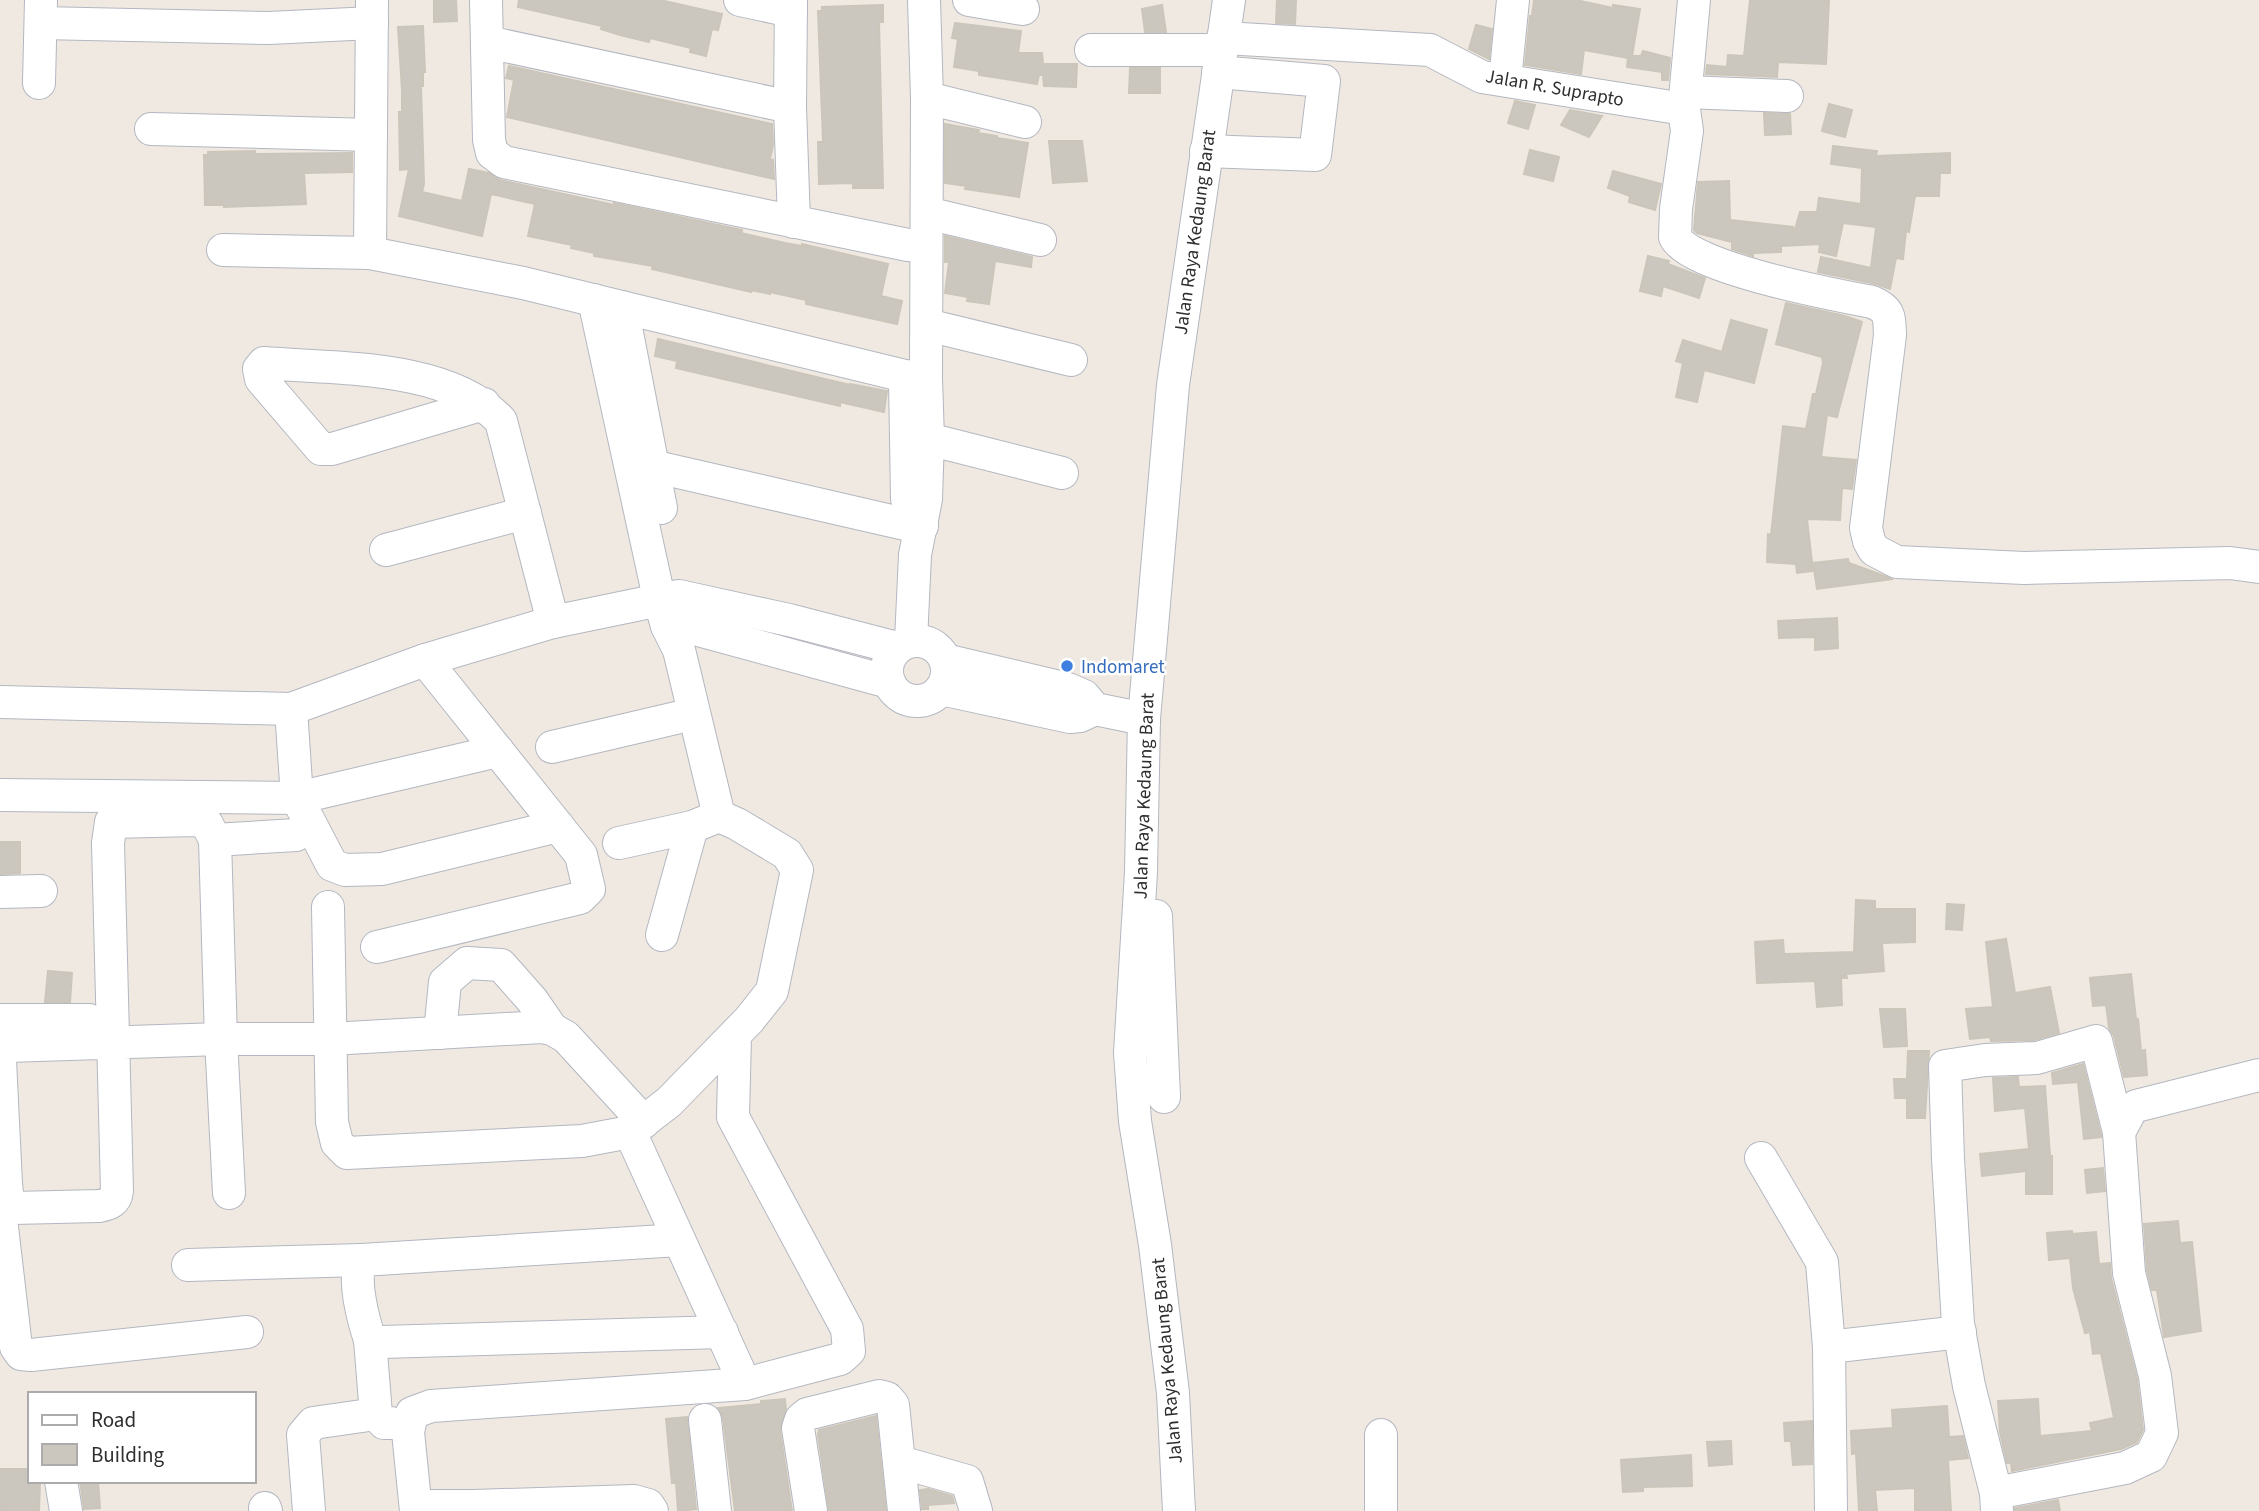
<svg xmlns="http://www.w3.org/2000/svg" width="2259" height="1511" viewBox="0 0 2259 1511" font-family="'Source Sans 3',sans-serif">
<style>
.building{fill:#cbc7bf;stroke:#cbc5ba;stroke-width:2}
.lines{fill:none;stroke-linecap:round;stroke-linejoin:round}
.minor-casing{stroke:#b4b7c1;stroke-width:34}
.minor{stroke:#fff;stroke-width:32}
.shop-dot{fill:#3f7fe0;stroke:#fff;stroke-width:2.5}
.labels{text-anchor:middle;stroke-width:5;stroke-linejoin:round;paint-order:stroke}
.street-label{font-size:19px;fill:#2e2e2e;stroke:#fff}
.shop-label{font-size:19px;fill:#366cbe;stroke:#fff;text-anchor:start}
</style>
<rect width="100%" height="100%" fill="#efe9e1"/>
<g class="building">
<path d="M434 0H456L457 21 434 22Z"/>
<path d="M519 0H660L722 14 718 30 712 29 706 56 690 52 691 48 650 38 649 42 620 35 601 29 602 26 518 7Z"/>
<path d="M1277 0H1296L1295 24 1276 23Z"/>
<path d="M1534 0H1576L1613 8V5L1640 9 1632 56H1641L1643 51 1670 58 1668 80H1662V72L1627 67 1628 58 1584 50 1581 74 1525 65 1530 16H1532Z"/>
<path d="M1750 0H1829L1826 64 1778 62 1777 77 1706 74 1707 65 1727 67 1728 55 1744 56Z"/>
<path d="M883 5V22H879L883 188H853V183L819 184 818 142H823L818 11H822V7Z"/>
<path d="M1162 5 1166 32H1145L1142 9Z"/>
<path d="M955 23 1021 31 1018 53H1042L1043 64H1077L1076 87 1044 86 1043 75H1039L1037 84 979 75V71L954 67 958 39 952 38Z"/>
<path d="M1476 25 1492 29 1489 59 1469 49Z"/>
<path d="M423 26 425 72H423V86H421L424 184 422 192 462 201 469 169 489 173 500 180 614 205V203L742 230 741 233 785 243 802 246V244L888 264 881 296 902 301 897 324 806 304V300L770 292V294L751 290V292L652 269 653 266 594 256V253L571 248 572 245 528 236 535 204 491 194 482 236 399 216 409 169 400 170 399 112H402V90L398 27Z"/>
<path d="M509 66 772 124 773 145 770 159 773 160 774 179 507 117 514 80 506 78Z"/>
<path d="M1130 68H1160V93H1129Z"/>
<path d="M1515 101 1535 105 1528 129 1508 123Z"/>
<path d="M1829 104 1852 110 1845 137 1822 131Z"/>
<path d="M1570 110 1602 116 1589 137 1561 125Z"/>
<path d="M1764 113 1790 114 1791 134 1765 135Z"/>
<path d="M945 124 979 130 978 133 997 136V138L1028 143 1019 197 965 189 966 186 945 183Z"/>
<path d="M1049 141H1082L1087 181 1053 183Z"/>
<path d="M1833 146 1877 151 1876 156 1950 153V173H1940L1939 196H1915L1909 232 1906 231 1903 259 1896 258 1890 289 1876 284 1818 272 1821 257 1871 268 1876 227 1843 223 1836 256 1819 252 1820 244 1781 246V252L1753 253V256L1732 249V242L1697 233 1694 230 1698 182 1729 181 1730 220 1793 227V236L1800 212H1817L1819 198 1861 204 1862 168 1831 164Z"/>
<path d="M1530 150 1559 157 1553 181 1524 174Z"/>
<path d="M255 151V154L352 153V172L304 173 306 204 224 207V205H205L204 155H208V152Z"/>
<path d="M1613 171 1661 184 1655 210 1629 202 1630 196 1608 188Z"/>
<path d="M945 236 1032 257 1031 267 995 261 989 304 967 301 968 297 945 293 949 262H945Z"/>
<path d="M1648 256 1669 261 1668 264 1705 278 1699 298 1663 286 1661 296 1640 291Z"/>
<path d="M1786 303 1845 316 1862 322 1837 417 1827 415 1821 457 1856 460 1852 489 1842 488 1840 520 1807 519 1813 571 1797 573 1796 564 1767 562 1768 534 1771 535 1783 426 1806 429 1813 394H1816L1823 363 1822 357 1776 344Z"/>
<path d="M1731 320 1767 330 1754 383 1704 370 1697 402 1676 397 1683 363 1676 361 1683 340 1722 352Z"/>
<path d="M658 339 850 385V384L887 391 884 412 840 402V406L676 368 677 361 655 356Z"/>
<path d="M1848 559 1849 563 1893 579 1817 589 1813 563Z"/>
<path d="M1837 618 1838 648 1815 650V637L1779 638 1778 621Z"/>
<path d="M0 842H20V873L0 874Z"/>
<path d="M1856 900 1875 901V909H1915V942L1882 943 1884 971 1846 974 1847 978H1841L1842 1005 1817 1007 1815 981 1757 983 1755 942 1783 940 1784 954 1854 952Z"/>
<path d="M1947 904 1964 905 1962 930 1946 929Z"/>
<path d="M2006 939 2015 993 2050 987 2059 1033 2034 1040 1991 1041 1990 1037 1970 1039 1966 1009 1993 1007 1986 942Z"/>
<path d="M48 971 72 973 70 1002H45Z"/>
<path d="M2131 974 2136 1019H2138L2141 1051 2145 1050 2147 1075 2124 1077 2114 1036 2109 1028 2106 1005 2093 1006 2090 978Z"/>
<path d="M1880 1009H1905L1907 1046 1884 1047Z"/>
<path d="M1908 1051H1929L1925 1118H1907V1098H1895L1894 1079H1907Z"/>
<path d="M2083 1064 2101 1135V1137L2084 1139 2078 1082 2053 1084 2052 1073Z"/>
<path d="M2018 1077 2019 1087 2045 1086 2050 1156H2052V1194H2026V1171L1982 1176 1980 1154 2029 1149 2025 1108 1995 1111 1993 1078Z"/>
<path d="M2103 1168 2105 1191 2087 1193 2085 1170Z"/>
<path d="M2178 1221 2180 1243 2192 1242 2201 1331 2164 1337 2157 1290H2152L2147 1270 2144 1224Z"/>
<path d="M2072 1231V1234L2096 1232 2099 1264 2110 1263 2111 1278 2137 1379 2143 1430 2137 1442 2121 1449 2012 1471 2011 1463H2007L2000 1432 1998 1401 2038 1399 2040 1436 2092 1431 2090 1423 2114 1418 2101 1353 2093 1354 2090 1332 2085 1333 2073 1288 2070 1258 2049 1260 2047 1233Z"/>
<path d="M785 1399 786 1410 780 1431 792 1511H735L723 1418 718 1408 761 1404V1401Z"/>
<path d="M1947 1406 1949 1437 1963 1436 1968 1458 1948 1460 1951 1511H1915V1488L1875 1490 1877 1511H1859L1856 1453 1852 1454 1851 1431 1893 1428 1892 1410Z"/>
<path d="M876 1416 886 1511H829L818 1435 819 1430Z"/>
<path d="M687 1417 696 1509 678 1511 676 1483H672L666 1419Z"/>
<path d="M1812 1421V1464L1793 1465 1791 1441H1785L1784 1423Z"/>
<path d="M1731 1441 1732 1464 1709 1466 1707 1442Z"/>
<path d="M1691 1455 1692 1486 1643 1487V1491L1623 1492 1621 1460Z"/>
<path d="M0 1469H28V1481H40L39 1511H0Z"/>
<path d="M80 1481H98L100 1508 84 1509Z"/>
<path d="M928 1489 952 1496 954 1503 928 1505V1509H922L920 1490Z"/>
<path d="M2058 1500 2060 1511H2015V1508Z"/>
</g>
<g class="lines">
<g class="minor-casing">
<g id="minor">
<path d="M486 0 489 140 492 153 504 162 908 245 926 246"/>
<path d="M740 0 791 11"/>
<path d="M791 0 790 107 794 222"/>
<path d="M969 0 1023 9"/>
<path d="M1694 0 1684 109 1687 131 1676 209 1675 237C1690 268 1836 295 1872 302 1891 310 1889 317 1890 335L1866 528 1869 541 1874 550 1897 562 2024 568 2230 563 2259 567"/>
<path d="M41 23 269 28 372 23"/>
<path d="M1223 38 1430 50 1482 77 1684 109"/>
<path d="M487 42 790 107"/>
<path d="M1091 50H1222"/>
<path d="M1505 80 1513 0"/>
<path d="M39 83 41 0"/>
<path d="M1686 92 1787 96"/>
<path d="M927 98 1025 122"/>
<path d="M151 129 371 135"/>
<path d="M1206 151 1315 155 1324 81 1218 72"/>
<path d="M927 213 1040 240"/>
<path d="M223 250 370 253 523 283 905 376 926 378"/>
<path d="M370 253 372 0"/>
<path d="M594 300 659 598 667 626 679 650 719 816"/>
<path d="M622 307 661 508"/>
<path d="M927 325 1071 360"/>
<path d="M905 379 907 499"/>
<path d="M484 404 332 449H321L261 379 259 369 264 363C335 369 449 364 501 421L553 622"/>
<path d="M928 439 1062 473"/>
<path d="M652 466 909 525 922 526"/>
<path d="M386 550 525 513"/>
<path d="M667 626H684L889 682"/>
<path d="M911 641 915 555 926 499 928 439 926 378 927 98 924 0"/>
<circle cx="917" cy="671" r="30"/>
<path d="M945 660 1068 689 1084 696 1095 709 1144 719"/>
<path d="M941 689 1070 717 1080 716 1095 709"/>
<path d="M0 702 291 709 425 660 553 622 679 596 789 620 897 648"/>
<path d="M552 747 693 714"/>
<path d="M498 751 297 798 332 865 345 870 382 869 558 826"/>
<path d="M0 795 297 798 291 709"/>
<path d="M296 835 215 840 207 824 196 820 111 822 108 843 117 1191C116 1202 109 1204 99 1206L13 1208 8 1202 6 1184 0 1060 3 1051 8 1046 221 1039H330L542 1027 552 1029 566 1037 644 1122"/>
<path d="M215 840 221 1039 229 1193"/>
<path d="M0 892 41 891"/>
<path d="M328 907 332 1122 337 1143 347 1153 582 1141 630 1132 669 1102 749 1020 772 991 797 870 787 854 737 824 719 816 692 827 619 843"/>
<path d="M1156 916 1164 1097"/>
<path d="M662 935 692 827"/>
<path d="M377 947 580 898 589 889 581 855 425 660"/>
<path d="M0 1020H89"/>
<path d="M440 1033 445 982 467 963 501 965 532 1000 552 1029"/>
<path d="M630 1132 745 1384"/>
<path d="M2119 1132 2131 1110 2136 1106 2259 1075"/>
<path d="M1761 1158 1822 1262 1829 1347 1831 1511"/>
<path d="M0 1210 16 1347 21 1354 31 1355 247 1332"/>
<path d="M679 1240 362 1260C351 1276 364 1322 370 1340L382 1342 722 1332"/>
<path d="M188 1265 362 1260"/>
<path d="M370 1340 376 1414 384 1423H391"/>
<path d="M1829 1347 1960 1332"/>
<path d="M705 1420 715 1511"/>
<path d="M1381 1435V1511"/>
<path d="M900 1462 967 1481 976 1511"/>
<path d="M61 1481 66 1511"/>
<path d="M1996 1493 2125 1468 2151 1456 2162 1433 2155 1376 2129 1273 2119 1132 2096 1041 2037 1058 1985 1060 1945 1066 1948 1159 1958 1324 1969 1386 1996 1493 1997 1511"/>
<path d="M416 1506H474L475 1511"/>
<path d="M474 1506 634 1501 648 1505 652 1511"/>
<path d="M265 1508 266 1511"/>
<path d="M309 1511 303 1435 313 1423 376 1414"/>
<path d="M416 1511 408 1432 412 1413 431 1406 745 1384 840 1359 849 1351 847 1329 733 1117 735 1035"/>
<path d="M811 1511 798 1428 801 1419 807 1414 879 1396 887 1398 893 1405 904 1511"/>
<path d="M1179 1511 1173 1393 1155 1245 1135 1121 1130 1053 1141 872 1144 719 1173 385 1229 0"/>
</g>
</g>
<use href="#minor" class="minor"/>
</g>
<circle class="shop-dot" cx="1067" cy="666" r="7"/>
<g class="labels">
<g class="street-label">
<text transform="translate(1555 87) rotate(10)" y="7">Jalan R. Suprapto</text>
<text transform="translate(1194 232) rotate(-82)" y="7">Jalan Raya Kedaung Barat</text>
<text transform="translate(1143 796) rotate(-88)" y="7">Jalan Raya Kedaung Barat</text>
<text transform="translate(1166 1361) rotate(-95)" y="7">Jalan Raya Kedaung Barat</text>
</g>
<g class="shop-label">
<text x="1081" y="673">Indomaret</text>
</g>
</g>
<rect x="28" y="1392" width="228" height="91" fill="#ffffff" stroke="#ababab" stroke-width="2"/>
<rect x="42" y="1415" width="35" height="10" fill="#ffffff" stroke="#ababab" stroke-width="2"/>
<text x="91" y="1427" font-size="21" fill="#2e2e2e">Road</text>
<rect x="42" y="1444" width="35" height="21" fill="#cbc7bf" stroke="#ababab" stroke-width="2"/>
<text x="91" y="1462" font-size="21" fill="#2e2e2e">Building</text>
</svg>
